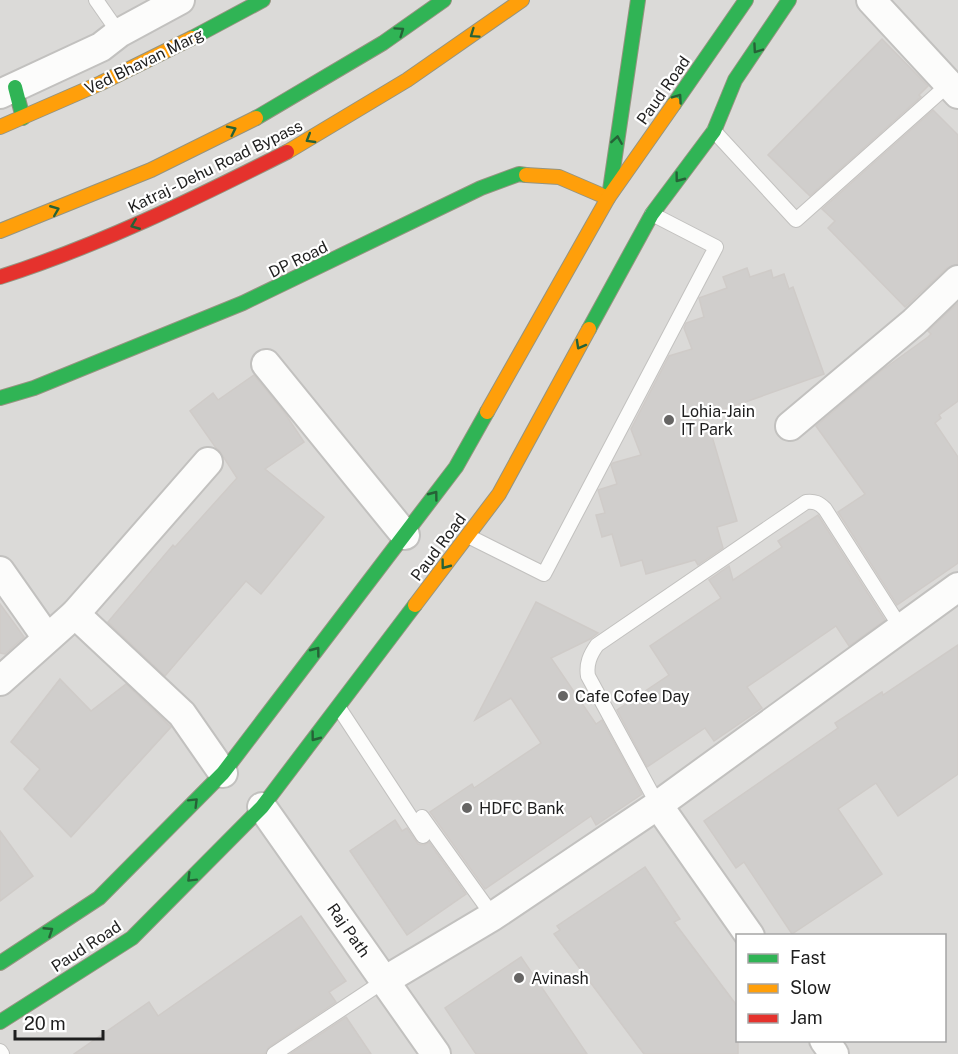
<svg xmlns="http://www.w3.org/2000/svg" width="958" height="1054" viewBox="0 0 958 1054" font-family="'Public Sans',sans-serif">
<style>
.residential{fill:#dbdad8;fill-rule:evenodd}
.building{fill:#d0cecc;stroke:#cfcbc8;stroke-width:1.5}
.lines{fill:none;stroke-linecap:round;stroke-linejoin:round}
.lane-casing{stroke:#c2c1bf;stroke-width:16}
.street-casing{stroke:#c2c1bf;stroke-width:32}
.fast-casing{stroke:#959480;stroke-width:16}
.slow-casing{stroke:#959480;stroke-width:16}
.jam-casing{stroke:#959480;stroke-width:16}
.lane{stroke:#fcfcfb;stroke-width:14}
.street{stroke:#fcfcfb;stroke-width:28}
.fast{stroke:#30b455;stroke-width:14}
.slow{stroke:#ff9f0a;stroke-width:14}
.jam{stroke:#e5322d;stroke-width:14}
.oneway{stroke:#266237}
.poi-dot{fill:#666564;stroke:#fff;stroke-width:2}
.labels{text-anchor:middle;stroke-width:4.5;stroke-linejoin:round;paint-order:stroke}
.street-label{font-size:16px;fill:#1e1e1e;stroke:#fff}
.poi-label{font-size:16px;fill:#1e1e1e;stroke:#fff;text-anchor:start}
</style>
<rect width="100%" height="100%" fill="#eceae7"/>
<path class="residential" d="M0 0H958V1054H0ZM738 936H944V1040H738Z"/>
<g class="building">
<path d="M882 39 928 86 919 95 921 97 810 196 768 155Z"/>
<path d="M933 110 958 135V264L947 268 905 307 828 228 835 221 822 209Z"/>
<path d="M747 268 750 277 771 270 773 278 784 274 789 289 793 287 824 374 706 416 737 521 717 527 723 548 698 565 695 560 646 574 642 560 621 566 612 534 602 537 596 515 605 513 598 490 617 484 611 465 613 463 641 455 631 429 669 356 692 349 684 328 686 323 704 317 699 298 727 288 723 277Z"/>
<path d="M958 303V401L939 415 941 418 935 423 958 457V563L897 605 838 512 865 494 816 426 881 371 928 337 931 334 928 331Z"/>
<path d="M254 375 284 412 304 442 265 469 324 517 261 594 246 581 165 676 108 622 173 545 175 547 237 478 219 450 216 448 190 411 213 393 218 400Z"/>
<path d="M818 515 885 620 849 646 836 626 747 687 762 708 714 741 705 728 647 767 617 710 669 675 650 646 721 598 709 580 729 566 733 580 782 547 778 541Z"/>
<path d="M536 602 598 633 590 639 551 658 596 724 602 720 642 794 596 825 591 816 485 889 430 812 472 784 474 788 541 743 511 698 475 720Z"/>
<path d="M0 604 24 637 5 654 0 653Z"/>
<path d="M958 645V774L898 816 876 783 838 809 882 874 792 934 744 862 736 868 704 821 838 728 835 723 882 692 883 695Z"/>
<path d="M60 679 91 711 126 684 171 727 71 837 24 789 40 769 11 742Z"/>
<path d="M395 820 402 831 407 828 418 844 424 845 429 842 466 894 407 935 350 851Z"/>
<path d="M0 831 33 876 0 901Z"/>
<path d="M645 867 680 919 674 922 738 1007V1054H644L554 934 560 930 557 926Z"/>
<path d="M301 916 346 981 329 992 336 1002 269 1047 265 1054H74L149 1002 158 1016Z"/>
<path d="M521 957 587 1054H476L445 1008Z"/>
<path d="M346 1017 371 1054H290Z"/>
</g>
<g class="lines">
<g class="lane-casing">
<g id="lane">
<path d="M96 0 119 33"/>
<path d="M714 131 796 220 949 84"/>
<path d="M468 536 544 574 716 247 652 214"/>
<path d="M339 708 423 836"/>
<path d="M658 805 588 676C586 664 590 655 597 645L806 502C815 501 819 503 825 509L901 628"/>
<path d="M422 817 493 916"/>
<path d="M0 1051 2 1054"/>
<path d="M274 1054 384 981"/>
</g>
</g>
<g class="street-casing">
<g id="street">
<path d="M871 0 958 94"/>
<path d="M0 94 101 47 119 33 180 0"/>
<path d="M266 364 405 535"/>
<path d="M790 426 914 322 958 280"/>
<path d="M0 571 47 638"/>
<path d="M75 614 182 714 223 773"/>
<path d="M0 681 75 614 208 462"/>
<path d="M658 805 750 936"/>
<path d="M262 807 436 1054"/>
<path d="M384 981 493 916 658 805 958 587"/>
<path d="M824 1040 834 1054"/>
</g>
</g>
<g class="fast-casing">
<g id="fast">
<path d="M192 38 263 0"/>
<path d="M15 87 23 118"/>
<path d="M674 104 746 0"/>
<path d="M256 118 383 43 444 0"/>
<path d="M610 190 638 0"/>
<path d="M589 329 652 214 714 131 735 80 789 0"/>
<path d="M0 398 34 388 243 303 481 188 519 174 526 175"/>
<path d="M0 963 99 898 223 773 456 467 487 412"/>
<path d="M0 1022 132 938 262 807 415 605"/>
</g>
</g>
<g class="slow-casing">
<g id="slow">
<path d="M0 127 101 83 192 38"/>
<path d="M287 152 407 80 522 0"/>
<path d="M526 175 559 177 608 198"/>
<path d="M0 231 151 170 256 118"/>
<path d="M487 412 608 198 674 104"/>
<path d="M415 605 499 494 589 329"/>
</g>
</g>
<g class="jam-casing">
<path id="jam" d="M0 277C100 245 194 199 287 152"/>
</g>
<use href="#lane" class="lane"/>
<use href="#street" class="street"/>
<use href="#fast" class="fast"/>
<use href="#slow" class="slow"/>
<use href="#jam" class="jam"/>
</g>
<defs><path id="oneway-chevron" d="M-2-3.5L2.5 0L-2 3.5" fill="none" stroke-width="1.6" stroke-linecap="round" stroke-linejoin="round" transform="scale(1.5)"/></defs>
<g class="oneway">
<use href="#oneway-chevron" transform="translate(400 31) rotate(-35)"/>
<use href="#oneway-chevron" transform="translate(474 34) rotate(145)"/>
<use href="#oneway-chevron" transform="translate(757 49) rotate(125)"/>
<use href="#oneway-chevron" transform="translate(678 98) rotate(-55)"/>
<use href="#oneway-chevron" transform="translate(232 130) rotate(-26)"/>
<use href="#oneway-chevron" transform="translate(310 139) rotate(149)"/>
<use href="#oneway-chevron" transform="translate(617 140) rotate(-81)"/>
<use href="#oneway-chevron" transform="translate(679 178) rotate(127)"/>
<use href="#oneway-chevron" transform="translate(55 210) rotate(-22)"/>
<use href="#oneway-chevron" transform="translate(135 225) rotate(158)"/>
<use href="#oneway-chevron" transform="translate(580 345) rotate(119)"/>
<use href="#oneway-chevron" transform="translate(434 495) rotate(-53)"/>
<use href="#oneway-chevron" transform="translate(445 565) rotate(127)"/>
<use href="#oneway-chevron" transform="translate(316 651) rotate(-53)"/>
<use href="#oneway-chevron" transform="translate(315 737) rotate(127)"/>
<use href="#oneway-chevron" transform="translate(194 802) rotate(-45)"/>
<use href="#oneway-chevron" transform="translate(191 878) rotate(135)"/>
<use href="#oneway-chevron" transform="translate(49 931) rotate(-33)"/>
</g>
<g class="poi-dot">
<circle cx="669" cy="420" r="6"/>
<circle cx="563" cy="696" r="6"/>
<circle cx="467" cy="808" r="6"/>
<circle cx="519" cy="978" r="6"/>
</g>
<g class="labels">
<g class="street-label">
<text transform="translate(144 61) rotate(-26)" y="6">Ved Bhavan Marg</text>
<text transform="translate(663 90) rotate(-55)" y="6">Paud Road</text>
<text transform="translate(215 166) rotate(-26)" y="6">Katraj - Dehu Road Bypass</text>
<text transform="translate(298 259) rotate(-26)" y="6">DP Road</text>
<text transform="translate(438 547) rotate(-53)" y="6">Paud Road</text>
<text transform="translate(349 930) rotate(55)" y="6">Raj Path</text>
<text transform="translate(86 946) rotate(-33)" y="6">Paud Road</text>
</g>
<g class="poi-label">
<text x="681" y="417">Lohia-Jain<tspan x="681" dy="18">IT Park</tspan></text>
<text x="575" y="702">Cafe Cofee Day</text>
<text x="479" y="814">HDFC Bank</text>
<text x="531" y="984">Avinash</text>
</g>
</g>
<rect x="736" y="934" width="210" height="108" fill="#ffffff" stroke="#a5a5a5" stroke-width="1.5"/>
<rect x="748" y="954" width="30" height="9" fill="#30b455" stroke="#a5a5a5" stroke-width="1.5"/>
<text x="790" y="964" font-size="18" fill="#1e1e1e">Fast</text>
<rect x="748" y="984" width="30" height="9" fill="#ff9f0a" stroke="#a5a5a5" stroke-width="1.5"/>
<text x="790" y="994" font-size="18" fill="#1e1e1e">Slow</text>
<rect x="748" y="1014" width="30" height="9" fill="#e5322d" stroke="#a5a5a5" stroke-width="1.5"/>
<text x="790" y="1024" font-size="18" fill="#1e1e1e">Jam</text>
<path d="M15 1030v9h88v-9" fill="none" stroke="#1e1e1e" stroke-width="3"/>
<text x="24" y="1030" font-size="18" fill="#1e1e1e" stroke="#ffffff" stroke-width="4.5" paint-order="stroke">20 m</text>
</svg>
